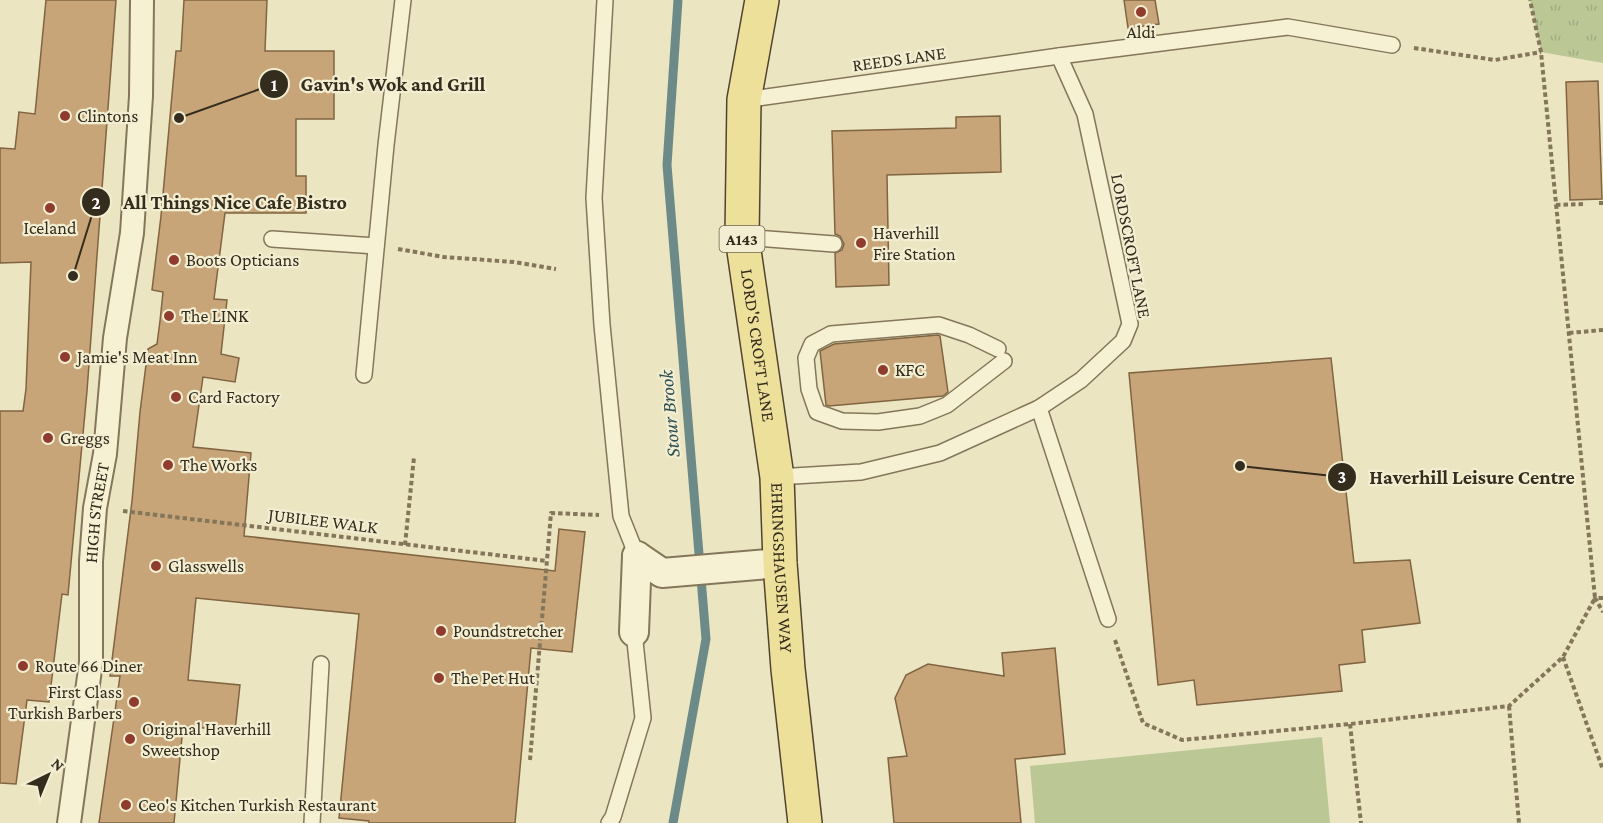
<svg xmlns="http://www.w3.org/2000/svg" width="1603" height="823" viewBox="0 0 1603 823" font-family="'Crimson Pro',serif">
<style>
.grass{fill:url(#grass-tufts)}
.garden{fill:#bbc896}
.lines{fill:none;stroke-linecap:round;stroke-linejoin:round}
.stream{stroke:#6c8b88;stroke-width:9}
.building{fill:#c7a579;stroke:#816441;stroke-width:1.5}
.service-casing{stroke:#84765a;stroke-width:18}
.pedestrian-casing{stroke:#84765a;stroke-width:26}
.minor-casing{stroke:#84765a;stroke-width:32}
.primary-casing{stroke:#51442e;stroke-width:36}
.path{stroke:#84765a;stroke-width:4;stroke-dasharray:4.5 3;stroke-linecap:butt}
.service{stroke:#f7f1d4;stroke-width:15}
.pedestrian{stroke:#f7f1d4;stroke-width:22}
.minor{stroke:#f7f1d4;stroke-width:28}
.primary{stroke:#ede09b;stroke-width:33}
.poi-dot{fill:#8f3b2d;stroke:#f3eed1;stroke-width:2}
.labels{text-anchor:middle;stroke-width:4.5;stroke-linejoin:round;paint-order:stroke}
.shield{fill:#f3eed1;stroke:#6d6653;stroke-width:1.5}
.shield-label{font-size:16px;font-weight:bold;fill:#342c1d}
.poi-label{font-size:18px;fill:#342c1d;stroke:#f3eed1;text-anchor:start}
.street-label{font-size:18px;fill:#342c1d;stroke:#f3eed1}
.water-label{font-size:20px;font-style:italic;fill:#2d5053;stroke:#f3eed1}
.leader{fill:none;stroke:#342c1d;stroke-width:2}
.callout-dot{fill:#342c1d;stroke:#f3eed1;stroke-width:2}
.mark-label{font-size:18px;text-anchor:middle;font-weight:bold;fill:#fff}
.callout-label{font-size:20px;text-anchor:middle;font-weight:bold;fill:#342c1d;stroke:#f3eed1;stroke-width:4.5;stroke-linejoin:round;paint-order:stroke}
</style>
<defs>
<pattern id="grass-tufts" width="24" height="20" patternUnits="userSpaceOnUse" patternTransform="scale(1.5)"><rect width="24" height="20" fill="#bbc896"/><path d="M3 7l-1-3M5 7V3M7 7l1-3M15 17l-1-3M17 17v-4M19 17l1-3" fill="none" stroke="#a1ac81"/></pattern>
</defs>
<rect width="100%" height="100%" fill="#ebe5c1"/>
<path class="grass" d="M1530 0H1603V63L1541 52Z"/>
<path class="garden" d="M1322 737 1330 823H1035L1030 766Z"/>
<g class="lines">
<path class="stream" d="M673 823 706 639 667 165 678 0"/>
</g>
<g class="building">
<path d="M46 0H116L87 391 68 595 62 594 49 702 27 700 16 784 0 783V411H23L26 389 31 262 0 263V148L15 149 19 112 35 114Z"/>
<path d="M184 0H267L265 51H334V119H296V176H306V213H225L214 299 227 300 221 354 239 358 235 382 203 377 193 447 251 453 244 536 555 571 559 529 585 532 572 652 531 648 515 823H369V821L339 818 359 614 196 598 188 680 240 685 235 731 183 726 174 823H99L120 676H110L132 501 140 412 148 349 157 344 160 321 163 292 152 290 161 216 176 51H181Z"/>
<path d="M1124 0H1155L1159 24 1128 28Z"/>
<path d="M1598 81 1602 199 1570 200 1566 82Z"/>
<path d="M1000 116 1001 172 887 175 889 285 836 287 835 253 842 250 844 244 840 236 835 234 832 131 956 128V117Z"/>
<path d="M938 335 940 336 948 392 943 396 829 406 826 405 820 351 834 344Z"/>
<path d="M1331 358 1354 563 1410 560 1420 623 1362 630 1365 662 1339 665 1342 691 1197 705 1194 680 1158 685 1129 373Z"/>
<path d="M1055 648 1065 754 1015 759 1021 823H894L888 758 907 756 895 698 906 675 928 664 1004 676 1002 653Z"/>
</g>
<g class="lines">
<g class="service-casing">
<g id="service">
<path d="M605 0 594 198 602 325 621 516 637 556"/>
<path d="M744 100 1059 56 1288 27 1392 45"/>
<path d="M742 237 834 244"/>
<path d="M272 239 376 246"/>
<path d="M998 349 969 335 939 325 831 334 812 344 806 358 809 389 817 412 842 421 878 422 920 416 947 405 1004 361"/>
<path d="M364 375 386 145 403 0"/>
<path d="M1039 408 1108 619"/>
<path d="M777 477 861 472 940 453 1039 408 1081 380 1123 341 1130 324 1085 114 1059 56"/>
<path d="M312 823 321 664"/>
<path d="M609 823 613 817 643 718 634 632"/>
</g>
</g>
<g class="pedestrian-casing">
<g id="pedestrian">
<path id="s1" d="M69 823 91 662V561L95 508 105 454 115 338 132 233 141 96 142 0"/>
</g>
</g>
<g class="minor-casing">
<g id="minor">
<path d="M637 556 662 573 780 563"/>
<path d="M634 632 637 556"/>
</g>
</g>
<g class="primary-casing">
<g id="primary">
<path id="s2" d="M762 0 744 100 742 237 777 477 780 563 788 669 805 823"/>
</g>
</g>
<g class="path">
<path d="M1414 48 1495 60 1541 52"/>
<path d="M1599 203H1603"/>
<path d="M1556 205 1584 204"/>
<path d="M398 249 444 257 514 262 556 269"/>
<path d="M1569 333 1603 330"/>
<path d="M123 511 547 561"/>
<path d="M405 545 414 457"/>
<path d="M1603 598H1595L1603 612"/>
<path d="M1115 640 1143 723 1182 740 1350 724 1509 706 1563 657 1595 598 1541 52 1530 0"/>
<path d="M1563 657 1603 770"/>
<path d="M1509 706 1519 823"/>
<path d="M1350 724 1361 823"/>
<path d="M530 760 551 513 599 515"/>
</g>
<use href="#service" class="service"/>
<use href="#pedestrian" class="pedestrian"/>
<use href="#minor" class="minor"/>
<use href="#primary" class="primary"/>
</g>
<g class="poi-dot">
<circle cx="1141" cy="12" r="6"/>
<circle cx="65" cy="116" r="6"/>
<circle cx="50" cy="208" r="6"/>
<circle cx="861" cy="243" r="6"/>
<circle cx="174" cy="260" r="6"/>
<circle cx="169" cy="316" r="6"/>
<circle cx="65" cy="357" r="6"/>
<circle cx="883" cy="370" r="6"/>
<circle cx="176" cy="397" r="6"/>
<circle cx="48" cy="438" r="6"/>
<circle cx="168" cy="465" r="6"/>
<circle cx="156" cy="566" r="6"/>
<circle cx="441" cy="631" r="6"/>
<circle cx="23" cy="666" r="6"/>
<circle cx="439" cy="678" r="6"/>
<circle cx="134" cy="702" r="6"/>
<circle cx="130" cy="739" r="6"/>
<circle cx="126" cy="805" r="6"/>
</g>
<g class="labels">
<rect class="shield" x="719.5" y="226" width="45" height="26" rx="4.5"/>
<g class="shield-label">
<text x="742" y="245">A143</text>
</g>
<g class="poi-label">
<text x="1141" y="38" text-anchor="middle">Aldi</text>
<text x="77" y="122">Clintons</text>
<text x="50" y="234" text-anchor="middle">Iceland</text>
<text x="873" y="239">Haverhill<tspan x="873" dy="21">Fire Station</tspan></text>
<text x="186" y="266">Boots Opticians</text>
<text x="181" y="322">The LINK</text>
<text x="77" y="363">Jamie's Meat Inn</text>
<text x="895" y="376">KFC</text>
<text x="188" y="403">Card Factory</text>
<text x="60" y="444">Greggs</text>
<text x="180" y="471">The Works</text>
<text x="168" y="572">Glasswells</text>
<text x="453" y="637">Poundstretcher</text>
<text x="35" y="672">Route 66 Diner</text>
<text x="451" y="684">The Pet Hut</text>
<text x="122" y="698" text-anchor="end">First Class<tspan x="122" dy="21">Turkish Barbers</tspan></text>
<text x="142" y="735">Original Haverhill<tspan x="142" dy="21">Sweetshop</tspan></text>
<text x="138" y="811">Ceo's Kitchen Turkish Restaurant</text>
</g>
<g class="street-label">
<text transform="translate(899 59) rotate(-8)" y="6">REEDS LANE</text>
<text transform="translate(1131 246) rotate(79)" y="6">LORDSCROFT LANE</text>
<text dy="6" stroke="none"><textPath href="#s2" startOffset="348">LORD'S CROFT LANE</textPath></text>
<text dy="6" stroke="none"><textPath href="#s1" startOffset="312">HIGH STREET</textPath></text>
<text transform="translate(323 521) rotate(7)" y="6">JUBILEE WALK</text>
<text dy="6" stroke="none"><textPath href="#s2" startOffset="572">EHRINGSHAUSEN WAY</textPath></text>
</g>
<g class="water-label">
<text transform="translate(669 414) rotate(-95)" y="7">Stour Brook</text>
</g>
</g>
<path class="leader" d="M179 118L274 84M73 276L96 202M1240 466L1342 477"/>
<g class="callout-dot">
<circle cx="179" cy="118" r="6"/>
<circle cx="73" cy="276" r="6"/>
<circle cx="1240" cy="466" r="6"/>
<circle cx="274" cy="84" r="15"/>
<circle cx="96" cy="202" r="15"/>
<circle cx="1342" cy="477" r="15"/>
</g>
<g class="mark-label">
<text x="274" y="91">1</text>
<text x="96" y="209">2</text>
<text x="1342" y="483">3</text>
</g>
<g class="callout-label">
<text x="393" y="91">Gavin's Wok and Grill</text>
<text x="235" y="209">All Things Nice Cafe Bistro</text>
<text x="1472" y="484">Haverhill Leisure Centre</text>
</g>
<g transform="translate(48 775) rotate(43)" stroke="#f3eed1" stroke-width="4.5" paint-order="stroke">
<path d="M0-4.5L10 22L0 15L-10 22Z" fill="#342c1d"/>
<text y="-9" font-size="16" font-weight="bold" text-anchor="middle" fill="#342c1d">N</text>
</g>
</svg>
